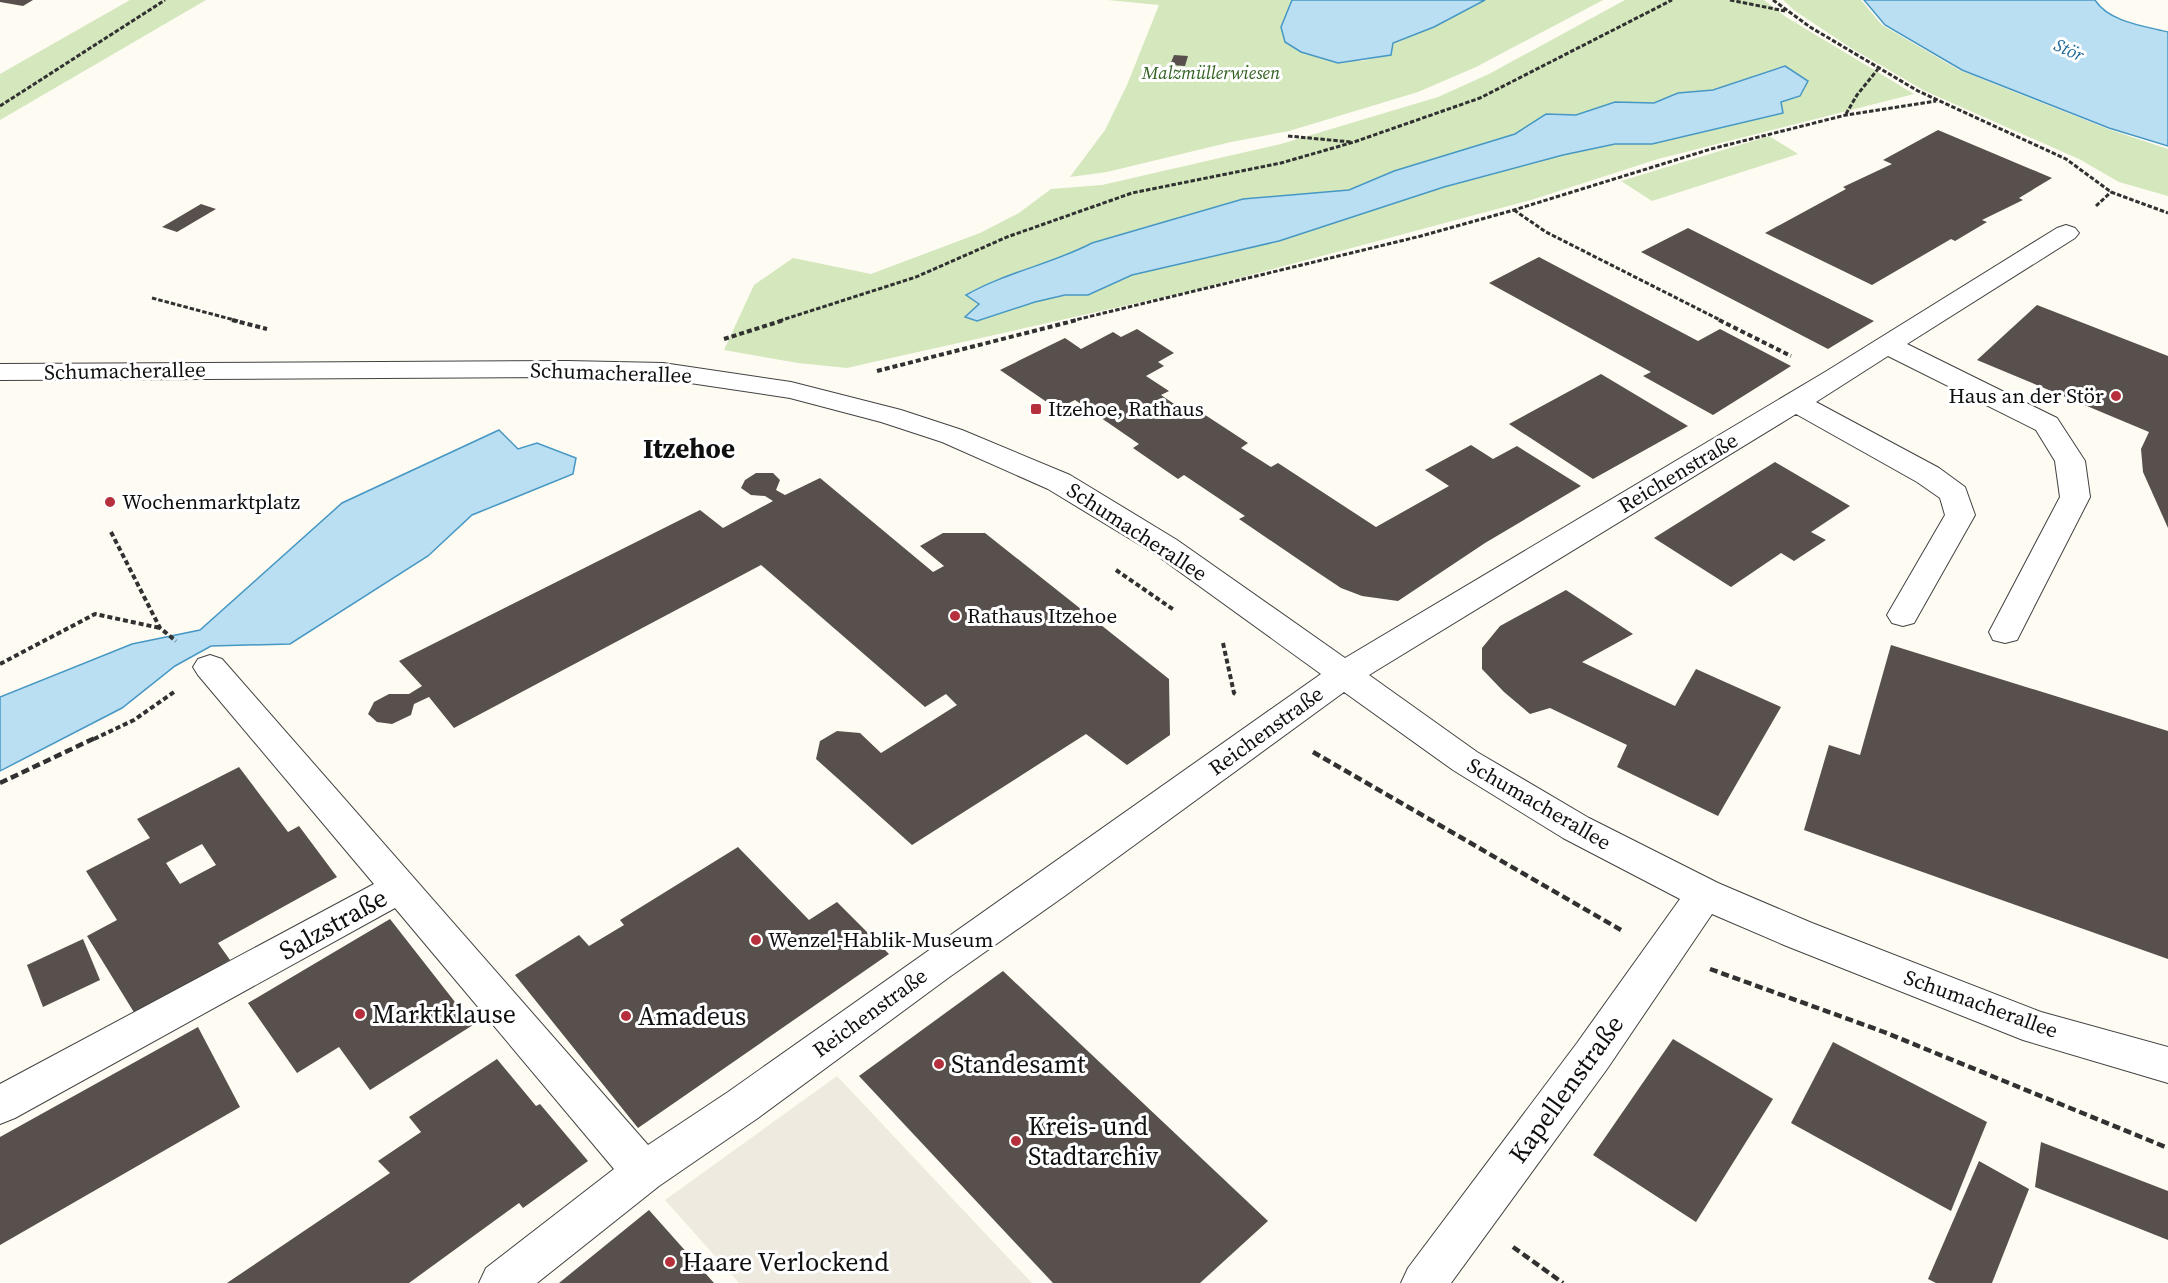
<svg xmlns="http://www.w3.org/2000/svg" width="2168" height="1283" viewBox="0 0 2168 1283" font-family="'Source Serif 4',serif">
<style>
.green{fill:#d4e7bd;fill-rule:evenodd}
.plaza{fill:#eeeae0}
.water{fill:#badff2;stroke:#4697c4;stroke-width:1.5}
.building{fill:#57504c;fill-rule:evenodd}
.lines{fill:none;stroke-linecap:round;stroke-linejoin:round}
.minor-casing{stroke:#424242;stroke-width:2}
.path-far2{stroke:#313131;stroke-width:3;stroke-dasharray:4.5 2;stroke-linecap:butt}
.path-far1{stroke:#313131;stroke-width:4;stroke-dasharray:5 3;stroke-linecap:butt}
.path{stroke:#313131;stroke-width:4.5;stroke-dasharray:8 4;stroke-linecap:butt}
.minor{fill:#fff;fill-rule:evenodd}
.poi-dot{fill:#b5303c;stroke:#fff;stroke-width:2}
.labels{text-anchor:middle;stroke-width:6;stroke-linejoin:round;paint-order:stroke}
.far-water-label{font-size:18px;font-style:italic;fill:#206998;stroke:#fff}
.far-park-label{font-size:18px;font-style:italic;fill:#336223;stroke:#fff}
.street-label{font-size:21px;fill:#0f0f0f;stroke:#fff}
.poi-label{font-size:21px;fill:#0f0f0f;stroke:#fff;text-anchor:start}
.near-street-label{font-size:26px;fill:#0f0f0f;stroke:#fff}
.near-poi-label{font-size:26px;fill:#0f0f0f;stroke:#fff;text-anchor:start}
.district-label{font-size:27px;font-weight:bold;fill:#0f0f0f;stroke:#fff}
</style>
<rect width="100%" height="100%" fill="#fefbf2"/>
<g class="green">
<path d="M130 0H206L0 120V74Z"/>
<path d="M1108 0H1292L1281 26 1361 61 1391 55 1392 43 1434 27 1485 0H1603L1476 67 1418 92 1289 131 1231 142 1107 172 1070 177 1105 130 1127 85 1159 5Z"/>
<path d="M1625 0H1764L1786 17 1914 94 1658 159 1531 200 1191 291 873 362 847 368 798 363 724 350 754 285 793 258 871 274 980 233 1019 213 1051 189 1102 185 1281 144 1438 97 1489 74ZM1785 66 1780 102 1783 113 1652 144H1615L1563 155 1445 187 1279 241 1132 275 1088 295H1065L1035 302 977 321 965 316 979 304 966 294C1006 272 1052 264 1092 243L1243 199 1349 190 1394 171 1515 134 1546 114 1576 115 1615 102 1654 103 1678 93 1713 90Z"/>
<path d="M1783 0H1861L1882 25 1959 70 2108 129 2168 149V196L2119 182 2079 159 1925 91 1851 48 1795 11Z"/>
<path d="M1769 136 1798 154 1652 201 1621 181Z"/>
</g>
<path class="plaza" d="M837 1076 1032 1283H739L665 1200Z"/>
<g class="water">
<path d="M1292 0H1485L1434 27 1393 43 1391 55 1338 63 1301 52 1285 42 1281 27Z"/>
<path d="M1864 0H2095C2109 22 2144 26 2168 32V146L2109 128 1962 70 1885 25Z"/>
<path d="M1785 66 1808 81 1800 96 1781 102 1783 113 1652 144H1615L1563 155 1444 187 1279 241 1132 275 1088 295H1065L1035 302 977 321 965 317 979 304 966 295C1006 272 1052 264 1092 243L1243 199 1349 190 1394 171 1515 134 1546 114 1576 115 1615 102 1654 103 1678 93 1713 90Z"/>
<path d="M499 430 518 449 537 443 576 458 573 474 472 515 428 556 290 644 211 646 175 666 122 708 0 771V697L132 644 200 630 342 503Z"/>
</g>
<g class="building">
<path d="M0 0H33L23 6 0 2Z"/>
<path d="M1174 55 1188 56 1185 66 1170 65Z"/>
<path d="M1938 130 2052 178 2019 198 2023 200 1982 220 1987 222 1955 241 1951 239 1872 285 1765 233 1846 189 1843 187 1892 164 1883 160Z"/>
<path d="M201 204 216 209 177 232 162 227Z"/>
<path d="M1688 228 1775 272 1874 321 1828 349 1641 252Z"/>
<path d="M1539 257 1698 341 1720 329 1791 366 1713 415 1643 376 1651 372 1489 283Z"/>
<path d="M2037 305 2168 356V528L2143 472 2141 449 2149 432 1977 360Z"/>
<path d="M1137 329 1174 353 1158 362 1164 366 1146 376 1169 391 1161 395 1186 412 1193 407 1248 443 1241 448 1271 467 1278 463 1376 527 1449 486 1425 470 1471 445 1493 459 1517 446 1581 486 1485 543 1398 601 1362 596 1341 588 1311 568 1239 519 1245 516 1184 475 1178 479 1133 448 1139 444 1075 400 1057 409 1000 370 1065 338 1081 349 1113 332 1121 337Z"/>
<path d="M1601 374 1688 426 1593 479 1509 424Z"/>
<path d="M1775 462 1850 506 1811 532 1826 540 1794 561 1781 553 1731 587 1654 538Z"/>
<path d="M756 473H773L780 480 776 490 785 495 820 478 933 572 944 566 920 546 943 533H985L1169 679 1170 735 1127 765 1086 734 912 845 816 759 820 741 837 731 860 733 881 753 957 705 946 694 925 707 761 565 454 728 429 697 414 704 411 715 392 724 377 722 368 714 374 702 389 694H409L422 686 399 661 700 510 723 528 773 501 765 496 751 495 741 488 745 480Z"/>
<path d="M1566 590 1633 634 1582 662 1675 706 1696 669 1781 707 1718 816 1617 767 1627 745 1550 708 1530 714 1504 692 1482 669V648L1500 626Z"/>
<path d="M1891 645 2168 731V959L1804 830 1829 745 1860 755Z"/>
<path d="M239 767 288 832 299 826 337 877 218 943 230 960 135 1014 87 936 117 920 86 871 150 838 137 819ZM202 844 216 865 180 884 166 863Z"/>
<path d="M738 847 809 920 837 902 889 954 638 1128 515 975 579 935 589 946 624 925 620 920Z"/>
<path d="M390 919 473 1025 370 1090 339 1047 297 1073 248 1003Z"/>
<path d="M83 939 100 980 43 1007 27 965Z"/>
<path d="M1003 971 1268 1221 1200 1283H1053L859 1076Z"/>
<path d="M198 1027 240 1107 0 1245V1137Z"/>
<path d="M1673 1039 1773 1099 1696 1222 1593 1155Z"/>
<path d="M1833 1042 1987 1122 1951 1211 1791 1123Z"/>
<path d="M497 1059 536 1106 540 1104 588 1161 523 1208 519 1203 409 1283H227L390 1173 378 1161 421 1132 409 1117Z"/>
<path d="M2041 1142 2168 1191V1240L2035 1187Z"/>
<path d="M1979 1161 2029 1189 1992 1283H1936L1928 1279Z"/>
<path d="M649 1210 714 1283H559Z"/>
</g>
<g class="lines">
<g class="minor-casing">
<path id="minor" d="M2066 225 2075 228 2079 233 2075 238 1907 344 2057 418 2085 461 2090 497 2017 640 2005 643 1993 640 1989 632 2060 497 2055 461 2036 430 1888 356 1816 402 1939 468 1965 487 1975 515 1914 623 1903 626 1892 623 1887 615 1945 515 1940 498 1917 482 1796 414 1369 675 1477 752 1589 818 1718 883 1812 923 2041 1012 2168 1047V1083L2023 1040 1784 945 1712 914 1607 1069 1451 1283H1401L1408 1268 1577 1043 1680 899 1563 838 1453 770 1344 692 1066 895 948 978 758 1118 659 1186 537 1283H479L486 1268 614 1169 395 908 15 1118 0 1124V1084L374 884 198 675 193 667 198 659 210 655 222 659 648 1145 728 1092 1321 674 1155 554 1048 489 942 442 881 422 790 398 663 379 567 377 0 380V364L567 361 663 363 791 382 901 410 962 430 1070 475 1177 540 1345 658 1825 372 2057 228Z"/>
</g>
<g class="path-far2">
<path d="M1730 0 1785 11"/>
<path d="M1773 0 1810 27 1918 91 2066 159 2111 192 2168 213"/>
<path d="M0 106 165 0"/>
<path d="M1846 114 1857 95 1878 69"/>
<path d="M1288 136 1351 142"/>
<path d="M2096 206 2111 192"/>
<path d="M1514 210 1546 232 1722 321"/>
<path d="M152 298 238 321"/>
<path d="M779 321 916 277 1007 237 1132 193 1281 163 1354 142 1480 98 1672 0"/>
<path d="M1071 321 1421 236 1514 210 1711 149 1846 115 1936 101"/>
</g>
<g class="path-far1">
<path d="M232 320 267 329"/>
<path d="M1719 320 1791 356"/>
<path d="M724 339 784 320"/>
<path d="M877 371 1077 320"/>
<path d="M111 532 160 628 176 641"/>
<path d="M1116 570 1174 610"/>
<path d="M1223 643 1234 693 1237 695"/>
<path d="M0 664 95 614 160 628"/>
<path d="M94 739 134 720 174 692"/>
</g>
<g class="path">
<path d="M1313 752 1621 930"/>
<path d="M0 783 97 737"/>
<path d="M1710 969 1884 1032 2168 1148"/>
<path d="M1513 1247 1563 1283"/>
</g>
<use href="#minor" class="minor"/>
</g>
<g class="poi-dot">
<circle cx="2116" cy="396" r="6"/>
<rect x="1030" y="403" width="12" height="12" rx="3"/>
<circle cx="110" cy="502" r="6"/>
<circle cx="955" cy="616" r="6"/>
<circle cx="756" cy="940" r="6"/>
<circle cx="360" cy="1014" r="6"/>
<circle cx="626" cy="1016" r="6"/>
<circle cx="939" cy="1064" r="6"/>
<circle cx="1016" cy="1141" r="6"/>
<circle cx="670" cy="1262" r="6"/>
</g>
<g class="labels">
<g class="far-water-label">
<text transform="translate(2069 50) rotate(24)" y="6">Stör</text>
</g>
<g class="far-park-label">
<text x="1211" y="79">Malzmüllerwiesen</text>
</g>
<g class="street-label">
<text transform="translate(125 371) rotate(-1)" y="7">Schumacherallee</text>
<text transform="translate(611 373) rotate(2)" y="7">Schumacherallee</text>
<text transform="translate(1678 473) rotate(-31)" y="7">Reichenstraße</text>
<text transform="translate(1137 532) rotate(33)" y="7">Schumacherallee</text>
<text transform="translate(1266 731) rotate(-36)" y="7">Reichenstraße</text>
<text transform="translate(1539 804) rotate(30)" y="7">Schumacherallee</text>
<text transform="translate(1981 1004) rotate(20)" y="7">Schumacherallee</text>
<text transform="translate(870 1013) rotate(-36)" y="7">Reichenstraße</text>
</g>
<g class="poi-label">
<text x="2104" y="403" text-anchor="end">Haus an der Stör</text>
<text x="1048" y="416">Itzehoe, Rathaus</text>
<text x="122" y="509">Wochenmarktplatz</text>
<text x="967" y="623">Rathaus Itzehoe</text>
<text x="768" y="947">Wenzel-Hablik-Museum</text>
</g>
<g class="near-street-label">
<text transform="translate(333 924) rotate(-29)" y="9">Salzstraße</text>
<text transform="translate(1566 1089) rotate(-54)" y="9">Kapellenstraße</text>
</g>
<g class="near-poi-label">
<text x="372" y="1023">Marktklause</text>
<text x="638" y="1025">Amadeus</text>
<text x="951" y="1073">Standesamt</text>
<text x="1028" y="1135">Kreis- und<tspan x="1028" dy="30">Stadtarchiv</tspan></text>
<text x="682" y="1271">Haare Verlockend</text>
</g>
<g class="district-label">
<text x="689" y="458">Itzehoe</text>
</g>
</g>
</svg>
